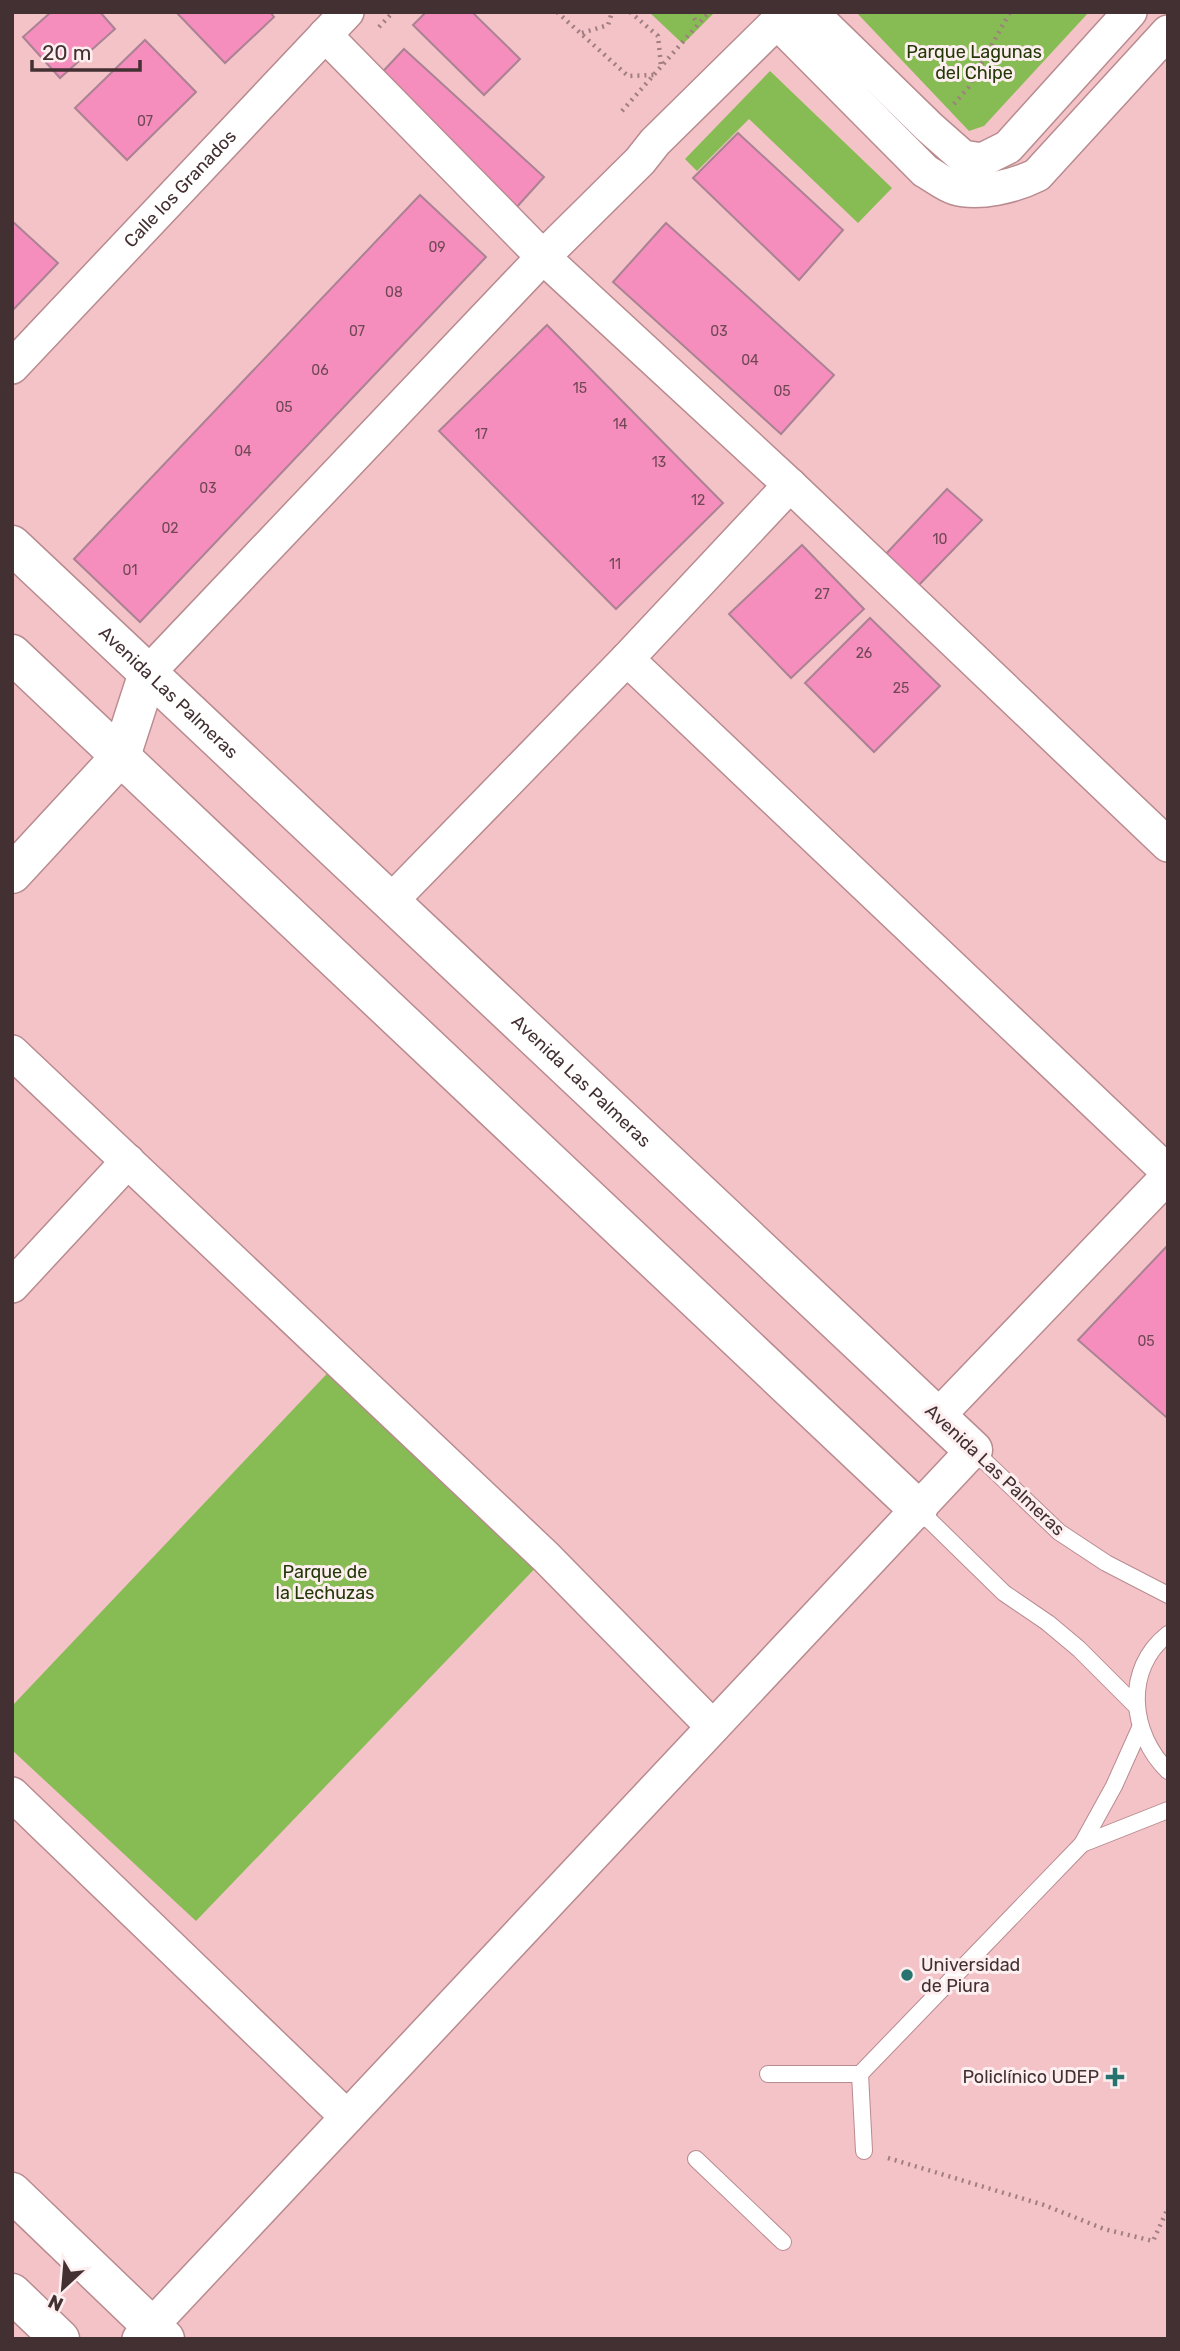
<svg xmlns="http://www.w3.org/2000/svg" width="1180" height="2351" viewBox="0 0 1180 2351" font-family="Rubik,sans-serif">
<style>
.green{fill:#86bc53}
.building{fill:#f58ebd;stroke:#ab8293;stroke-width:2}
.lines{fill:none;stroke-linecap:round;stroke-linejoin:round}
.lane-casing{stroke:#b88b8f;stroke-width:18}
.street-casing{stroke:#b88b8f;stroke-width:36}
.secondary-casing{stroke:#b88b8f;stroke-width:41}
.path{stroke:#a17e82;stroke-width:4.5;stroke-dasharray:2 5;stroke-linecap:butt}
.lane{stroke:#fff;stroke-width:16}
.street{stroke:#fff;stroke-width:33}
.secondary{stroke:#fff;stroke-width:38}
.poi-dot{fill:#28726f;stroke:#fdeeef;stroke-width:2.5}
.labels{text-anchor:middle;stroke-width:6;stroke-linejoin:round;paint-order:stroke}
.number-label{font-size:14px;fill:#704855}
.park-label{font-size:18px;fill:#223907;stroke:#fdeeef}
.street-label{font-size:18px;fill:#433032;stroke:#fdeeef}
.poi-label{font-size:18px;fill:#433032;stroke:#fdeeef;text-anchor:start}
</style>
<rect width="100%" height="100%" fill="#f4c3c8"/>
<g class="green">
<path d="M649 12H715L683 44Z"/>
<path d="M856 12H1089L984 126 969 131Z"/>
<path d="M770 71 892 188 858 223 749 119 697 171 685 159Z"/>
<path d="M339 1361 546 1557 196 1921 12 1750V1706Z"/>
</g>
<g class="building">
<path d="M51 12H100L115 29 60 78 23 37Z"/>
<path d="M176 12H270L274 17 225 63Z"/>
<path d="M426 12H472L520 59 484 95 413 25Z"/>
<path d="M145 40 196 92 127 160 75 108Z"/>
<path d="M404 49 544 177 515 209 374 81Z"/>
<path d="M738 133 843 230 799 280 693 178Z"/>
<path d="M420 195 486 257 140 622 74 559Z"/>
<path d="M12 221 58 263 12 311Z"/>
<path d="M666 223 834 375 781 434 613 282Z"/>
<path d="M547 325 723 503 616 609 439 431Z"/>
<path d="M947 489 982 520 914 590 883 557Z"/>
<path d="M802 545 864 609 791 678 729 614Z"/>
<path d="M870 618 940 686 874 752 805 683Z"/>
<path d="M1168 1245V1415L1166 1417 1078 1340Z"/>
</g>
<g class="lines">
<g class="lane-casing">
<g id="lane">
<path d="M973 1450 1059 1532 1106 1563 1168 1595"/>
<path d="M918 1509 1004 1593 1048 1623 1079 1649 1135 1705"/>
<path d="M1168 1634C1123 1669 1130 1734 1168 1771"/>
<path d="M1082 1844 1168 1810"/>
<path d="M768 2074H860L864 2151"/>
<path d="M860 2074 1082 1844 1114 1786 1140 1728"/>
<path d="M696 2159 783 2242"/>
</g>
</g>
<g class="street-casing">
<g id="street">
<path d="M811 12 929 127 963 157 982 160 1008 147 1130 12"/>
<path d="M777 22 925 171C934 176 945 185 955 188 979 195 1015 186 1037 175L1168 32"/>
<path d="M325 35 543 257 790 485 1168 845"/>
<path id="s1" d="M12 367 347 12"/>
<path d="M627 659 1168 1172"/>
<path d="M148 673 543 257 640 161 655 142 787 12"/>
<path d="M390 902 627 659 790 485"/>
<path d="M12 1052 546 1557 713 1727"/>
<path d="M12 1286 128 1161"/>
<path d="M937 1417 1168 1176"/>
<path d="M12 1794 347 2117"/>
<path d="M139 2339 973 1450"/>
</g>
</g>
<g class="secondary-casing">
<g id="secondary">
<path id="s2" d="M12 545 973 1450"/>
<path d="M12 654 918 1509"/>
<path d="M12 874 121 756 148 673"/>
<path d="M12 2192 165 2339"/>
<path d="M12 2293 60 2339"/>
</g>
</g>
<g class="path">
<path d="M557 12 628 76 654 75"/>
<path d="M630 12 658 36 661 66"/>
<path d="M691 12 697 24"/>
<path d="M379 27 393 12"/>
<path d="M582 33 608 25 612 12"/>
<path d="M954 104 968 88 1010 12"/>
<path d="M622 111 709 12"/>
<path d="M888 2158 1044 2205 1104 2229 1153 2241 1168 2208"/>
</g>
<use href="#lane" class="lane"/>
<use href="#street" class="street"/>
<use href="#secondary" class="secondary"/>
</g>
<g class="poi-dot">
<circle cx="907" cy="1975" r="7"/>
<path d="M1111.5 2066.5h7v7h7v7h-7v7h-7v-7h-7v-7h7z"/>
</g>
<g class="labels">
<g class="number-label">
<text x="145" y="126">07</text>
<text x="437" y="252">09</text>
<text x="394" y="297">08</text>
<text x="357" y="336">07</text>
<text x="719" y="336">03</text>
<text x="750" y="365">04</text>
<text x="320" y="375">06</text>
<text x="580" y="393">15</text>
<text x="782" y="396">05</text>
<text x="284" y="412">05</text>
<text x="620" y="429">14</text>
<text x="481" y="439">17</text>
<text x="243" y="456">04</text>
<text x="659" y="467">13</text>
<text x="208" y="493">03</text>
<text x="698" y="505">12</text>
<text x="170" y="533">02</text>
<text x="940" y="544">10</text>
<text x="615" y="569">11</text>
<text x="130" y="575">01</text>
<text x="822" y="599">27</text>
<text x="864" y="658">26</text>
<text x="901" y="693">25</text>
<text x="1146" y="1346">05</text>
</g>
<g class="park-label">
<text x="974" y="58">Parque Lagunas<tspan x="974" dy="21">del Chipe</tspan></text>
<text x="325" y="1578">Parque de<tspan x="325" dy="21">la Lechuzas</tspan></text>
</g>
<g class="street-label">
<text dy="6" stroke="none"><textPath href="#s1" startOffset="245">Calle los Granados</textPath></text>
<text dy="6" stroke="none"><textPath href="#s2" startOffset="215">Avenida Las Palmeras</textPath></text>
<text dy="6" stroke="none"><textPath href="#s2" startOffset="782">Avenida Las Palmeras</textPath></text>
<text transform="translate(995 1470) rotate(43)" y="6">Avenida Las Palmeras</text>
</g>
<g class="poi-label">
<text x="921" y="1971">Universidad<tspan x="921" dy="21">de Piura</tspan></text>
<text x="1099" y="2083" text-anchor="end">Policlínico UDEP</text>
</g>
</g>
<rect width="1180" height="2351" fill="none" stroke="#433032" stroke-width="28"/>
<g transform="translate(63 2288) rotate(206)" stroke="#fdeeef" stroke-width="5" paint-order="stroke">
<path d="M0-5L12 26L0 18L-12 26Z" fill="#433032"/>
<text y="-10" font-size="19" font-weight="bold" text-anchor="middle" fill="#433032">N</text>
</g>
<path d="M32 60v10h108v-10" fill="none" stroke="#433032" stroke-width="3.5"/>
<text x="42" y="60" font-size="21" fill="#433032" stroke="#fdeeef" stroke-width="5" paint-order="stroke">20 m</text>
</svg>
